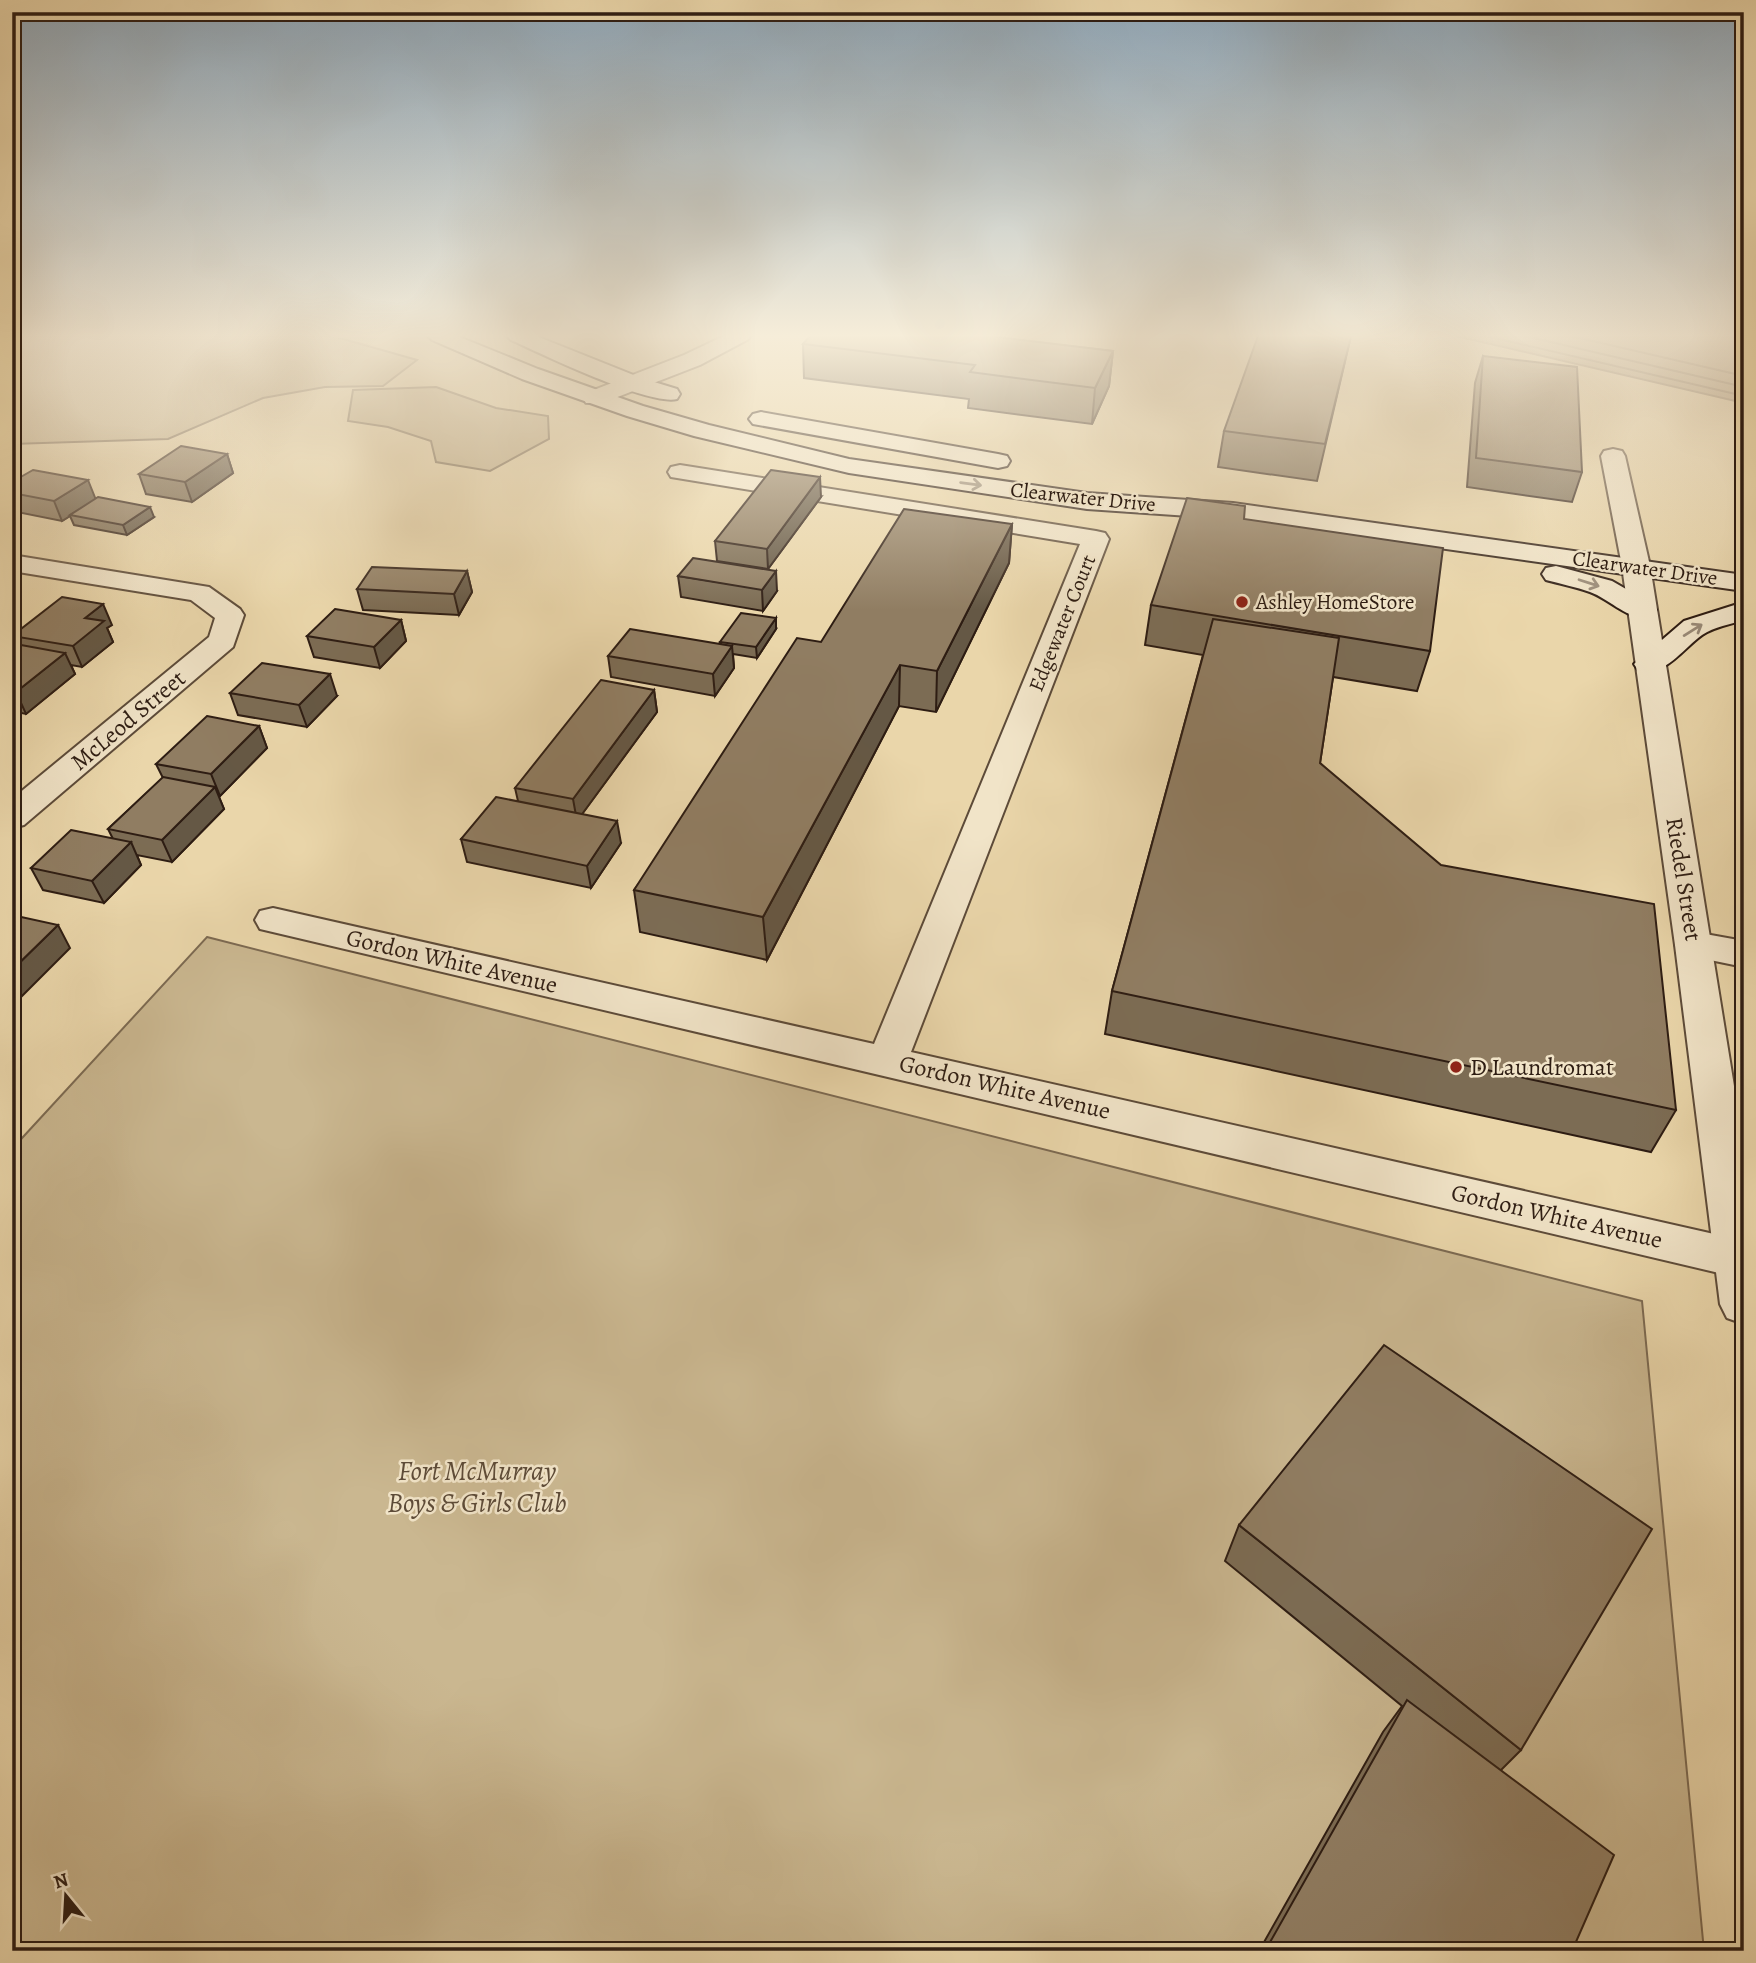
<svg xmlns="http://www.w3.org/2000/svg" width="1756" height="1963" viewBox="0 0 1756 1963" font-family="Alegreya,serif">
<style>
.green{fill:#cab790;stroke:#7c6a52;stroke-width:2}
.water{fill:#aa9777;stroke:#78664f;stroke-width:2}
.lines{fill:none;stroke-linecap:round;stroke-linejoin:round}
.shore{stroke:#6c5a45;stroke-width:2}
.minor-casing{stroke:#5d4b39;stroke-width:4}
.tertiary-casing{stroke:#5d4b39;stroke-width:4}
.secondary-casing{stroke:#2e1d13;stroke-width:4}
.minor{fill:#f1e4c8;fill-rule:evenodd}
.tertiary{fill:#f1e4c8;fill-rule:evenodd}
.secondary{fill:#f1e4c8;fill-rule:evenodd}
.wall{fill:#7c6c54;stroke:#2e1d13;stroke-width:2}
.shaded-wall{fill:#655845;stroke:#2e1d13;stroke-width:2}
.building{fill:#907d62;stroke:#2e1d13;stroke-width:2}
.oneway{stroke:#998a77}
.poi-dot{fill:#8f2418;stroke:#f1e4c8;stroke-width:2.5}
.labels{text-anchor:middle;stroke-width:5;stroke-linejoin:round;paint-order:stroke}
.far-street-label{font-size:21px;fill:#2e1d13;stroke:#f1e4c8}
.far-poi-label{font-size:21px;fill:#2e1d13;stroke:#f1e4c8;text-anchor:start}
.street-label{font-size:24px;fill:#2e1d13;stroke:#f1e4c8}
.poi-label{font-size:24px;fill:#2e1d13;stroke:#f1e4c8;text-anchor:start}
.near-park-label{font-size:28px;font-style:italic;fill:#5d4b38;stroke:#f1e4c8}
</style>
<rect width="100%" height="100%" fill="#ead6aa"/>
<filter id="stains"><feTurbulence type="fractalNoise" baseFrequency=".00286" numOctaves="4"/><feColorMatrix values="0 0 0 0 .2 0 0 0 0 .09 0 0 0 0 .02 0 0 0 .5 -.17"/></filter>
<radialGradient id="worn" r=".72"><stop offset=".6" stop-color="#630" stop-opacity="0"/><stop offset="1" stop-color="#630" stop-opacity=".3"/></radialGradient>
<g class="green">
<path d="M12 336H333L417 360 383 386 325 387 263 398 168 439 12 444Z"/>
<path d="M436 387 496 408 548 416 549 439 490 471 436 462 431 441 388 427 348 421 353 390Z"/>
<path d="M207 937 1642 1301 1704 1951H30L12 1942V1149Z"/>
</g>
<path class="water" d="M1456 336H1744V403Z"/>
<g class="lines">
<g class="shore">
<path d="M1486 336 1744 396"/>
<path d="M1525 336 1744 387"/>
<path d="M1571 336 1744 376"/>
</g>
<g class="minor-casing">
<g id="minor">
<path d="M724 336H751L747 340 700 365 602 403H586L583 398 586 393 684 355Z"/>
<path d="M680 465 1096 531 1105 533 1109 539 911 1052 1736 1239 1744 1241V1275L1736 1277 260 929 255 920 260 911 273 908 874 1044 1080 544 671 477 668 472 671 467Z"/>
<path d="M12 555 209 587 240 609 244 615 233 647 24 825 12 828V799L209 637 215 618 191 600 12 571Z"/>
<path d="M1694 932 1744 941V967L1681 954 1675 945 1681 936Z"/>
</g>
</g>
<g class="tertiary-casing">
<path id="tertiary" d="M1613 449 1622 451 1625 456 1650 566 1744 1148V1324L1727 1318 1720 1304 1675 945 1622 566 1601 456 1604 451Z"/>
</g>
<g class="secondary-casing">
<g id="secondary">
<path d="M428 336H457L538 369 643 406 709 425 849 459 1087 493 1233 503 1744 575V591L1233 519 1087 509 849 473 694 436 627 416 522 379 432 340Z"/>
<path d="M507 336H536L641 378 677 389 680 394 677 399C649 406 542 354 511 340Z"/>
<path d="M761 412 998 454 1007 456 1010 461 1007 466 998 468 753 424 749 419 753 414Z"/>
<path d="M1556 566 1612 581 1652 604 1656 610 1652 616C1628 622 1612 600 1590 592 1576 587 1561 584 1546 580L1542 574 1546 568Z"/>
<path d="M1744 602V620C1731 624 1714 627 1702 635 1682 649 1666 677 1638 670L1634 664 1684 621Z"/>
</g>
</g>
<use href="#minor" class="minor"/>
<use href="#tertiary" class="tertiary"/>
<use href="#secondary" class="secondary"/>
</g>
<g class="wall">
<path d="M810 336H1002V338L1113 351 1109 386 1092 424 968 408 969 399 804 378 803 344Z"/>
<path d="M1351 336 1317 481 1218 467 1224 431Z"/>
<path d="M1483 356 1582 472 1572 502 1467 487 1475 383Z"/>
<path d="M227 454 233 473 192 502 146 494 139 474Z"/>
<path d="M12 468 17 479 95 499 154 517 127 535 74 525 70 516 62 521 12 511Z"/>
<path d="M821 497 768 569 717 561 715 541Z"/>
<path d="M1244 519 1430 651 1417 691 1333 677 1320 763 1676 1110 1651 1152 1105 1034 1112 991 1203 655 1145 645 1151 605Z"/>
<path d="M1012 524 1009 563 936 712 899 706 767 960 640 932 634 890 821 642Z"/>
<path d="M467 571 472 592 459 615 363 610 357 589Z"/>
<path d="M678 576 777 591 763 611 681 597Z"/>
<path d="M401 620 406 641 380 668 314 657 307 636Z"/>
<path d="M112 625 107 628 113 642 82 667 71 665 75 674 26 714 12 711V651L17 647 12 635Z"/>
<path d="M776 629 757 658 733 654 734 668 715 696 611 677 608 656 721 644 720 642Z"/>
<path d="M654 690 657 712 582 814 621 843 591 888 467 862 461 839 518 801 515 788Z"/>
<path d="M230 693 337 696 307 727 238 715Z"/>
<path d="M259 726 267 748 220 796 218 795 224 809 172 862 137 855 141 865 104 903 43 890 31 868 113 839 108 829 163 778 156 764Z"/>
<path d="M1239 1525 1521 1750 1501 1770 1572 1951H1259L1383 1732 1402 1706 1225 1561Z"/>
</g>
<g class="shaded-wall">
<path d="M1113 351 1109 386 1092 424 1095 388Z"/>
<path d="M227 454 233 473 192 502 185 482Z"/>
<path d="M12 468 19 484 12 488Z"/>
<path d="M820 477 821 497 768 569 767 549Z"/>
<path d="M88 480 96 500 70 515V516L62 521 54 501Z"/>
<path d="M150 507 154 517 127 535 123 525Z"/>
<path d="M1012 524 1009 563 936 712 937 671Z"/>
<path d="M467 571 472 592 459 615 454 594Z"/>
<path d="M776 571 777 591 763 611 762 590Z"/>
<path d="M103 604 112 625 107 628 113 642 82 667 73 646 85 618Z"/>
<path d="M776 618V629L757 658 756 647Z"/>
<path d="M401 620 406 641 380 668 374 647Z"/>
<path d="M732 646 734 668 715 696 713 674Z"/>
<path d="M65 653 75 674 26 714 16 692Z"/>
<path d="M900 665 899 706 767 960 763 917Z"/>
<path d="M330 674 337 696 307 727 299 705Z"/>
<path d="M654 690 657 712 577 821 573 799Z"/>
<path d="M259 726 267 748 220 796 211 774Z"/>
<path d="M215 787 224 809 172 862 162 840Z"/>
<path d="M617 821 621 843 591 888 587 866Z"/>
<path d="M131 842 141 865 104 903 92 881Z"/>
<path d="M58 925 70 948 12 1006V970Z"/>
</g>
<g class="building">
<path d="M810 336H998L997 337 1113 351 1095 388 970 372 975 365 803 344Z"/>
<path d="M1258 336H1351L1325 444 1224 431Z"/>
<path d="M1483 356 1577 367 1582 472 1476 458Z"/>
<path d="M181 446 227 454 185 482 139 474Z"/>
<path d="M33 470 88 480 54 501 12 493V482Z"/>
<path d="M771 470 820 477 767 549 715 541Z"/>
<path d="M98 497 150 507 123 525 70 515Z"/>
<path d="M1187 498 1245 506 1244 519 1443 548 1430 651 1151 605Z"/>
<path d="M904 509 1012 524 937 671 900 665 763 917 634 890 797 638 821 642Z"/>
<path d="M693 558 776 571 762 590 678 576Z"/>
<path d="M372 567 467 571 454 594 357 589Z"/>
<path d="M62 597 103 604 85 618 104 621 73 646 12 636Z"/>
<path d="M335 609 401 620 374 647 307 636Z"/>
<path d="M741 613 776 618 756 647 720 642Z"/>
<path d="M1213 619 1339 638 1320 763 1441 865 1654 904 1676 1110 1112 991Z"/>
<path d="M630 629 732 646 713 674 608 656Z"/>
<path d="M21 645 65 653 16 692 12 691V651Z"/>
<path d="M262 663 330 674 299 705 230 693Z"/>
<path d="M601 680 654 690 573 799 515 788Z"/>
<path d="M207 716 259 726 211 774 156 764Z"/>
<path d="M163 777 215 787 162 840 108 829Z"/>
<path d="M496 797 617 821 587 866 461 839Z"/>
<path d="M71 830 131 842 92 881 31 868Z"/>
<path d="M12 915 58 925 12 970Z"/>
<path d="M1384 1345 1652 1529 1521 1750 1239 1525Z"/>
<path d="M1407 1700 1614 1855 1572 1951H1265Z"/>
</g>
<defs><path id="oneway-shaft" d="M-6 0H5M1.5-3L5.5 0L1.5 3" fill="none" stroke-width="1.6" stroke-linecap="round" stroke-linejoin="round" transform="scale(1.75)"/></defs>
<g class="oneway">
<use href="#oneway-shaft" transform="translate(971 484) rotate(8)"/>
<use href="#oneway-shaft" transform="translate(1589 583) rotate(18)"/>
<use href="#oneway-shaft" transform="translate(1693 630) rotate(-32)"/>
</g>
<linearGradient id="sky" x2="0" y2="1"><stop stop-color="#8fa8bb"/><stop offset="0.55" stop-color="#f6edd9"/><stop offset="1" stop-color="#f6edd9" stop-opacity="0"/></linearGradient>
<rect width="1756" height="610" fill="url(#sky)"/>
<g class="poi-dot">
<circle cx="1242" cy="602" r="7"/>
<circle cx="1456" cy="1067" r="7"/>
</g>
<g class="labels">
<g class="far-street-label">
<text transform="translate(1083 497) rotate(6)" y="7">Clearwater Drive</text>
<text transform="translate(1645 568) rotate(8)" y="7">Clearwater Drive</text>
<text transform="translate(1062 623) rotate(-68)" y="7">Edgewater Court</text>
</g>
<g class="far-poi-label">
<text x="1256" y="609">Ashley HomeStore</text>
</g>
<g class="street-label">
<text transform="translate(128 720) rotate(-40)" y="8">McLeod Street</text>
<text transform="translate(1684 879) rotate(81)" y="8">Riedel Street</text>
<text transform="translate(452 961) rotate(13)" y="8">Gordon White Avenue</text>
<text transform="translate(1005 1087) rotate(13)" y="8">Gordon White Avenue</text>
<text transform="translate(1557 1216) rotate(13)" y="8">Gordon White Avenue</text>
</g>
<g class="poi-label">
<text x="1470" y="1075">D Laundromat</text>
</g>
<g class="near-park-label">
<text x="477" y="1480">Fort McMurray<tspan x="477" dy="32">Boys &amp; Girls Club</tspan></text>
</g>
</g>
<rect width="1756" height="1963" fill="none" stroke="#ead6aa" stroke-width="42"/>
<rect x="14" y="14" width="1728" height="1935" fill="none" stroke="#2e1d13" stroke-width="3.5"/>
<rect x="21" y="21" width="1714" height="1921" fill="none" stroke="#2e1d13" stroke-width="2"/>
<g transform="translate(66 1896) rotate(342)" stroke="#f1e4c8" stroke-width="5" paint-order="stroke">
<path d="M0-5L12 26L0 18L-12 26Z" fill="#2e1d13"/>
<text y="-10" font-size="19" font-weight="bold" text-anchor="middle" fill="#2e1d13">N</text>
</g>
<rect width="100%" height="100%" filter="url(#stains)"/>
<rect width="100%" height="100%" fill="url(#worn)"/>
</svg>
